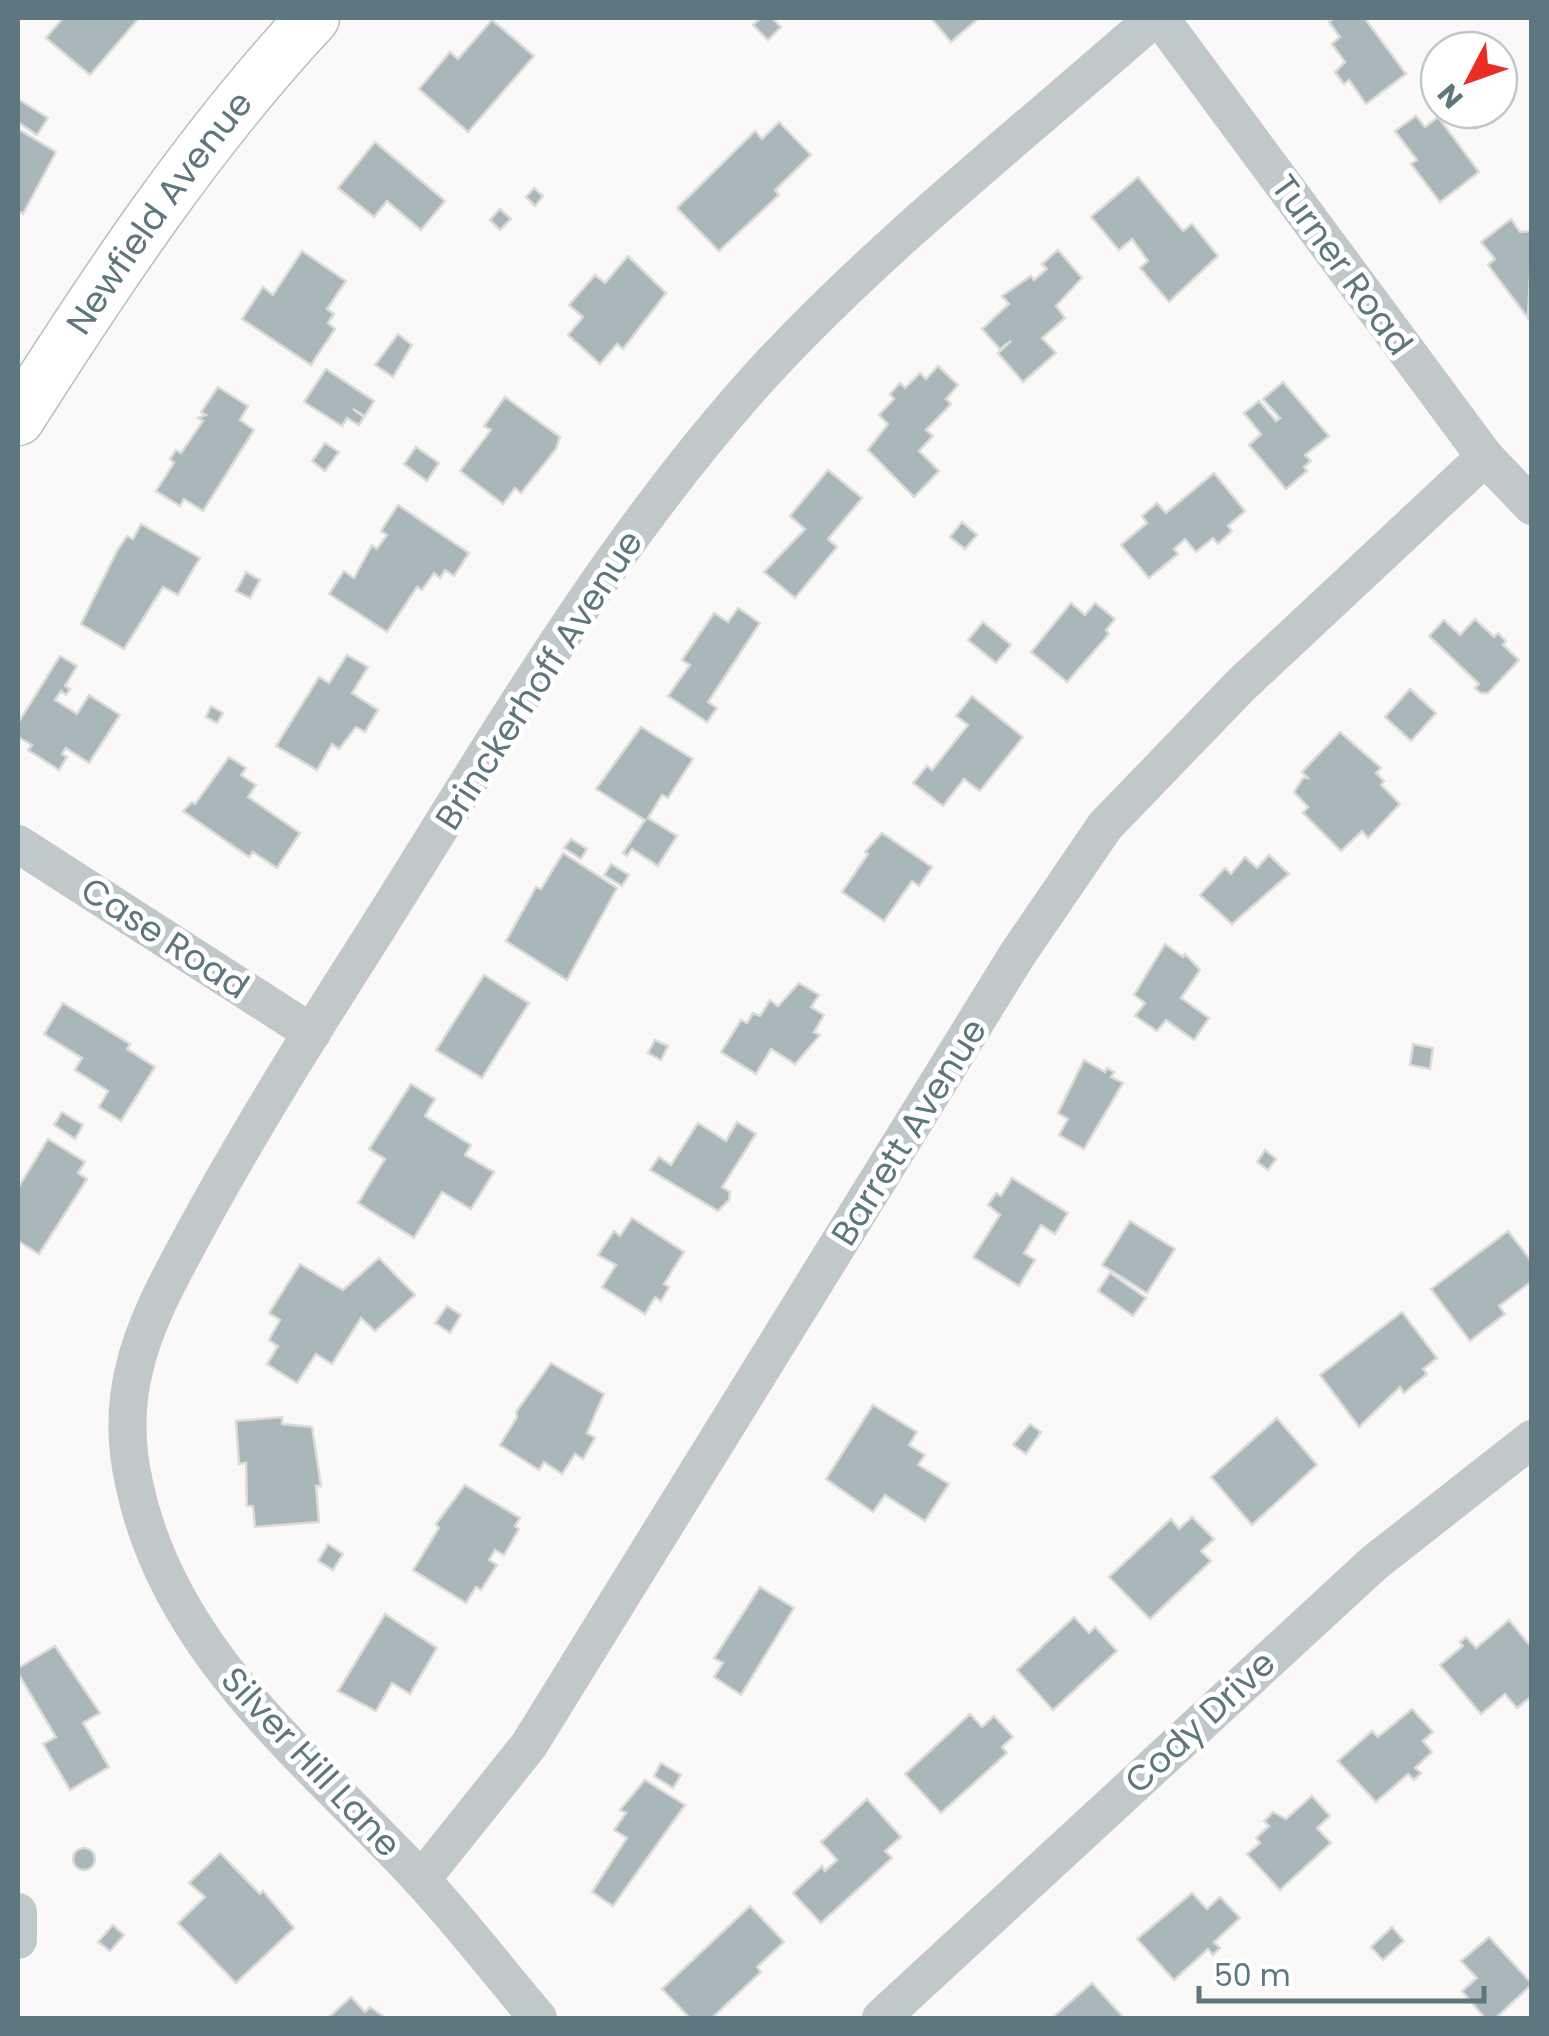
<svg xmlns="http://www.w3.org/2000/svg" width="1549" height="2036" viewBox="0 0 1549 2036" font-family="Poppins,sans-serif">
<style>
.building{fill:#a9b6ba;stroke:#dcdbda;stroke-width:2.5}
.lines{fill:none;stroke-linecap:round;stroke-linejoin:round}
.secondary-casing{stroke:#b5bec1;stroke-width:55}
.street{stroke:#c0c8ca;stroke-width:38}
.secondary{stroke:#fff;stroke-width:52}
.labels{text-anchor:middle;stroke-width:10;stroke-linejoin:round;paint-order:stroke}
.street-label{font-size:35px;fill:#5e767e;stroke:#fff}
</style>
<rect width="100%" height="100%" fill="#faf9f8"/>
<g class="building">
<path d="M63 18H139L90 75 46 38Z"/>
<path d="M761 18H772L781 27 768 40 753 25Z"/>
<path d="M931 18H979L951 42Z"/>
<path d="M1334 18H1370L1366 20 1406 74 1366 104 1349 80 1344 84 1335 72 1345 62 1332 44 1340 37 1329 22Z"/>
<path d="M492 20 534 56 468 132 419 89 450 52 458 59Z"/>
<path d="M18 99 48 118 37 135 18 122Z"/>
<path d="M1416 116 1425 127 1438 117 1479 172 1440 202 1411 164 1417 160 1395 131Z"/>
<path d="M779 122 811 155 775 190 779 195 719 251 677 208 755 131 762 139Z"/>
<path d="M18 129 56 152 23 214 18 211Z"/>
<path d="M375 142 445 201 421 230 387 201 374 217 338 188Z"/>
<path d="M1138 177 1183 231 1192 224 1218 256 1169 302 1140 268 1148 261 1132 239 1119 250 1091 217Z"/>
<path d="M534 188 543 196 535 206 526 197Z"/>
<path d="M500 209 511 219 500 230 490 220Z"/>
<path d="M1511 219 1520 232 1532 231 1528 318 1488 265 1495 259 1481 242Z"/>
<path d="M1058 250 1082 278 1056 306 1065 318 1042 338 1056 353 1023 382 998 353 1011 341 1000 349 982 329 1009 304 1002 296 1031 276 1034 280 1047 269 1042 264Z"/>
<path d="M302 251 346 281 327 309 334 314 328 323 335 329 311 365 242 319 263 287 273 295Z"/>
<path d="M628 256 666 293 623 349 617 344 600 364 568 335 583 317 569 305 595 275 605 283Z"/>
<path d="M398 334 412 345 393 377 375 365Z"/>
<path d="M938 366 958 385 946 399 951 404 926 430 933 436 919 451 939 471 914 497 868 450 888 424 879 415 894 399 890 394 900 383 905 388 920 373 926 379Z"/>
<path d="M326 369 374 401 365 416 353 409 364 417 359 425 347 418 342 426 304 402Z"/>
<path d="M1283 382 1329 436 1305 455 1311 461 1304 467 1307 471 1286 489 1249 445 1261 434 1244 413 1259 401 1276 421 1280 418 1263 399Z"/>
<path d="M218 387 248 406 240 420 254 430 203 511 184 499 180 506 156 491 174 463 170 459 176 450 181 453 203 421 198 418 206 415 201 412Z"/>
<path d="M505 397 560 437 556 449 521 493 515 488 503 504 460 471 491 430 484 426Z"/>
<path d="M325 443 339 452 325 471 312 461Z"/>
<path d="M416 447 439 463 427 481 404 464Z"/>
<path d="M828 470 862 498 828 539 837 547 795 598 764 572 805 529 790 516Z"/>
<path d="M1214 473 1245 511 1228 526 1232 531 1218 544 1213 538 1196 552 1185 539 1174 549 1178 554 1149 578 1121 545 1147 523 1142 516 1157 503 1166 513Z"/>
<path d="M398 505 469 553 454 576 445 570 440 578 434 573 422 590 417 587 387 632 329 594 344 571 354 578 372 545 377 549 387 535 381 531Z"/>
<path d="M962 522 977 535 965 549 950 537Z"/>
<path d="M141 524 200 558 178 595 163 587 124 649 81 624 117 551 127 536 133 539Z"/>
<path d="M246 572 260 580 250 598 236 591Z"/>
<path d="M1071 603 1085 615 1095 603 1115 619 1106 630 1109 634 1067 682 1031 652Z"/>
<path d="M738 608 760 623 708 702 717 708 707 722 668 696 690 665 682 660 714 613 728 622Z"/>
<path d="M1475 619 1494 637 1498 633 1506 641 1503 645 1519 660 1488 693H1481L1475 688 1479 684 1429 636 1444 620 1460 635Z"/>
<path d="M983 622 1011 645 996 663 968 640Z"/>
<path d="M347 655 368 667 352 693 378 710 365 732 356 727 339 749 332 744 317 770 276 746 319 677 329 683Z"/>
<path d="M60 656 77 666 65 686 70 689 66 695 61 691 55 700 77 714 89 695 120 715 89 763 66 748 62 754 67 757 59 770 28 750 32 745 18 737V723Z"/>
<path d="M1410 689 1436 713 1411 741 1385 717Z"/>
<path d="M972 696 1023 737 980 791 964 779 943 806 913 783 927 766 932 770 968 725 956 716Z"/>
<path d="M211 706 223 713 217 723 206 717Z"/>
<path d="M641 727 693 759 668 798 662 795 648 818 677 836 658 866 632 849 627 856 623 853 645 820 596 789Z"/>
<path d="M1340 732 1381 768 1376 773 1384 781 1381 785 1400 804 1368 838 1362 831 1341 851 1303 813 1308 807 1294 792 1303 778H1308L1302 772Z"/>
<path d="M229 757 246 768 241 775 256 785 248 797 300 833 277 868 253 852 249 857 183 811 192 802 195 804Z"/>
<path d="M882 833 932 867 919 886 912 881 884 921 842 892 868 854 865 852Z"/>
<path d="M571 839 587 849 581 859 564 848Z"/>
<path d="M563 853 617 888 567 980 506 941 536 887 541 889Z"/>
<path d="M1269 855 1289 874 1232 924 1200 895 1225 868 1231 874 1245 857 1257 868Z"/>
<path d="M611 864 629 875 622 886 604 875Z"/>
<path d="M1165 944 1183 957 1185 954 1200 970 1181 998 1209 1018 1194 1040 1166 1020 1157 1031 1135 1016 1145 1003 1134 995Z"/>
<path d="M484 975 529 1003 482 1078 436 1050Z"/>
<path d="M799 983 819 995 811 1007 824 1015 814 1032 820 1035 795 1064 771 1049 756 1074 721 1052 741 1020 747 1023 753 1013 760 1016 770 1000 778 1006Z"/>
<path d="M63 1003 130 1044 127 1049 155 1067 121 1121 99 1107 108 1091 75 1070 82 1058 44 1034Z"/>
<path d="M655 1040 668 1046 661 1060 648 1053Z"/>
<path d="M1413 1044 1433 1048 1430 1069 1410 1065Z"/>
<path d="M1084 1060 1105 1072 1107 1068 1114 1072 1111 1077 1123 1083 1084 1149 1059 1135 1068 1119 1058 1113Z"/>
<path d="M411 1084 435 1099 425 1116 471 1145 465 1155 494 1172 471 1209 442 1192 414 1238 358 1203 385 1159 369 1149Z"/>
<path d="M62 1112 83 1125 75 1139 54 1125Z"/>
<path d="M737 1122 756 1134 722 1187 730 1192 729 1200 718 1211 650 1170 659 1157 671 1165 698 1123 726 1141Z"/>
<path d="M48 1139 85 1162 78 1173 87 1179 39 1254 18 1241V1188Z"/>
<path d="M1265 1150 1276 1159 1268 1170 1257 1162Z"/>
<path d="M1012 1178 1068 1213 1055 1234 1041 1225 1024 1253 1035 1260 1019 1286 973 1257 1000 1215 988 1205 996 1193 1001 1196Z"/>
<path d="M632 1218 684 1252 664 1284 669 1287 661 1301 655 1297 645 1314 602 1287 616 1265 598 1255 614 1231 620 1236Z"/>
<path d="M1130 1221 1175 1249 1147 1293 1102 1265Z"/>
<path d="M1508 1231 1532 1262V1281L1499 1306 1505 1314 1470 1341 1431 1289Z"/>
<path d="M379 1258 415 1295 375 1331 361 1318 332 1364 316 1354 297 1383 267 1364 278 1346 269 1340 280 1320 269 1313 300 1264 343 1290Z"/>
<path d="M1110 1273 1146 1298 1133 1316 1098 1291Z"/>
<path d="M447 1306 461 1315 450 1333 435 1323Z"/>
<path d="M1402 1312 1437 1358 1423 1369 1427 1374 1404 1393 1400 1387 1359 1427 1320 1375Z"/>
<path d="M551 1363 604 1394 587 1433 595 1438 583 1459 575 1454 562 1474 544 1462 539 1470 500 1445 517 1417 516 1412Z"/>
<path d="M873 1405 917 1432 909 1445 925 1455 918 1465 949 1484 925 1521 885 1495 873 1512 826 1479Z"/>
<path d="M282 1417V1424L312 1427 321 1486H316L319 1522 255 1527 253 1506H247L246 1463 239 1464 236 1421Z"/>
<path d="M1277 1418 1317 1465 1252 1525 1211 1477Z"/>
<path d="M1030 1424 1041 1432 1026 1454 1013 1445Z"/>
<path d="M465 1485 520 1518 515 1526 519 1529 504 1555 495 1550 489 1560 497 1565 481 1590 476 1587 466 1603 413 1570 439 1528 436 1524Z"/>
<path d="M1192 1517 1214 1539 1201 1551 1211 1561 1150 1619 1109 1577 1171 1519 1179 1529Z"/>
<path d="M328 1544 343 1554 333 1570 318 1561Z"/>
<path d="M760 1587 794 1608 741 1695 714 1677 723 1663 714 1658Z"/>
<path d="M385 1614 437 1648 410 1694 392 1683 376 1711 338 1691Z"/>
<path d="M1074 1617 1089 1633 1095 1627 1117 1651 1053 1710 1017 1670Z"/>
<path d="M1509 1620 1532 1648V1696L1517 1708 1505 1694 1481 1714 1440 1665 1463 1646 1460 1642 1466 1637 1476 1648Z"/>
<path d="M55 1646 100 1713 83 1723 109 1767 70 1790 43 1744 56 1737 18 1673V1668Z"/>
<path d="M1412 1709 1433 1732 1423 1741 1432 1752 1415 1768 1421 1773 1414 1780 1408 1774 1376 1802 1338 1761 1372 1731 1378 1737Z"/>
<path d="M970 1714 982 1727 994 1716 1013 1737 1002 1747 1007 1753 941 1813 905 1774Z"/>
<path d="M661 1763 681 1775 673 1788 654 1776Z"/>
<path d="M645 1780 685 1805 613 1906 592 1892 627 1838 614 1830 626 1813 620 1810Z"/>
<path d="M1312 1796 1330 1816 1317 1828 1331 1843 1280 1890 1247 1854 1260 1843 1256 1838 1269 1826 1264 1821 1273 1812 1286 1819Z"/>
<path d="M867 1799 901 1837 885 1851 892 1858 821 1923 793 1893 822 1866 825 1871 837 1860 821 1842Z"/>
<circle cx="84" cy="1859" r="11"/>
<path d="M220 1853 260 1894 263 1891 294 1928 236 1983 178 1923 205 1897 189 1883Z"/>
<path d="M1192 1893 1207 1909 1220 1897 1240 1918 1214 1942 1220 1948 1213 1955 1208 1949 1174 1980 1137 1939Z"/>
<path d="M750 1906 784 1942 757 1967 761 1972 712 2018H690L662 1989Z"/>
<path d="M113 1925 124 1935 110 1951 98 1942Z"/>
<path d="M1392 1927 1404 1941 1383 1960 1371 1947Z"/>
<path d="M1489 1937 1532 1984 1496 2018H1485L1462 1991 1477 1978 1461 1961Z"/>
<path d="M1092 1983 1124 2018H1052Z"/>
<path d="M351 1997 365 2012 370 2007 386 2018H328Z"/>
</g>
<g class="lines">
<g class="secondary-casing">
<g id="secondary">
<path id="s1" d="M18 419C107 279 200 139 313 18"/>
</g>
</g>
<g class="street">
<path d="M1160 18 1485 457 1532 506"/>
<path d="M18 844 312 1033"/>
<path d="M421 1880 529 1745 1017 955 1105 826 1241 685 1485 457"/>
<path d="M18 1912V1940"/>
<path d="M538 2018C498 1971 459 1920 416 1874 305 1756 168 1649 134 1483 126 1447 125 1407 134 1370 145 1321 171 1276 194 1233 242 1144 295 1058 349 973 479 770 600 552 763 373 882 244 1023 134 1154 18"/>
<path d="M881 2018 1374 1563 1532 1439"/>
</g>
<use href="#secondary" class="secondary"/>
</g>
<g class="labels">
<g class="street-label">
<text dy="12" stroke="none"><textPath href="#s1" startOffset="250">Newfield Avenue</textPath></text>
<text transform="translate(1342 265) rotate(54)" y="12">Turner Road</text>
<text transform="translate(539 680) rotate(-57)" y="12">Brinckerhoff Avenue</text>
<text transform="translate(165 938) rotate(33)" y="12">Case Road</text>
<text transform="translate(909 1132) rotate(-58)" y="12">Barrett Avenue</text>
<text transform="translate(1200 1722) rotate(-43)" y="12">Cody Drive</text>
<text transform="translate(311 1762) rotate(47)" y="12">Silver Hill Lane</text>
</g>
</g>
<rect width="1549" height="2036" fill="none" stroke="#5e767e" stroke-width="40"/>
<g transform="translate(1469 80) rotate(229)"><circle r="48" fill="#ffffff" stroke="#bfc8cb" stroke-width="2.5"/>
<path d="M0-8L18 38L0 25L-18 38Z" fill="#ec2d26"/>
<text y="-15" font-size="28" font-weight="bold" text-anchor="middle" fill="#5e767e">N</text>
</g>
<path d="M1199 1986v15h285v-15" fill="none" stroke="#5e767e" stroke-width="5"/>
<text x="1214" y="1986" font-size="30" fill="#5e767e" stroke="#ffffff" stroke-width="8" paint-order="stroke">50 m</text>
</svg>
